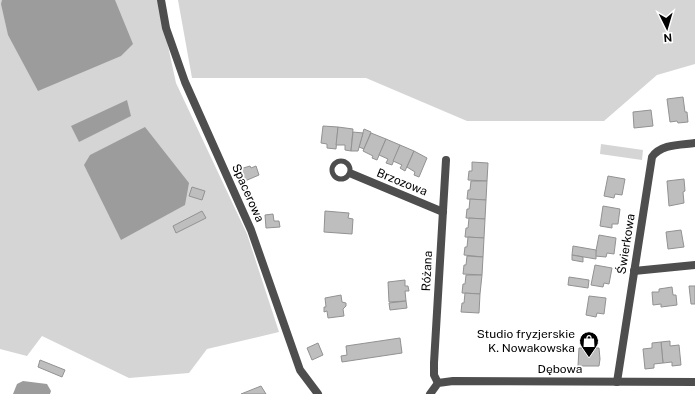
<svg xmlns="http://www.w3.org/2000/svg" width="695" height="394" viewBox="0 0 695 394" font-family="'Public Sans',sans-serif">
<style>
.green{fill:#d5d5d5}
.water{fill:#9c9c9c}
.building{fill:#bebebe;stroke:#929292}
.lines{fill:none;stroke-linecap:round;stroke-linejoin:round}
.lane{stroke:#4e4e4e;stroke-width:5}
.street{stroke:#4e4e4e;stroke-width:8}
.labels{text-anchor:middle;stroke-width:3.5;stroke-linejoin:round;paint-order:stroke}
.street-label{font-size:12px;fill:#000;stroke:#fff}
.poi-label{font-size:12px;fill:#000;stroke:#fff;text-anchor:end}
</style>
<rect width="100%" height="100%" fill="#fff"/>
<g class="green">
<path d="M0 0H158L176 83 247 234 279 332 207 349 189 373 129 378 42 336 27 356 0 349Z"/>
<path d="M178 0H695V64L657 75 604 121H467L366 78H192Z"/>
<path d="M601 144 643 150 642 160 600 154Z"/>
</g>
<g class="water">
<path d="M2 0H115L133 44 121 56 38 91 8 35 1 4Z"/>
<path d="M127 100 131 116 79 142 71 126Z"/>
<path d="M145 127 189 183 185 205 121 240 84 165 90 155Z"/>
<path d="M23 381 47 384 51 391 50 394H13L17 384Z"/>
</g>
<g class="building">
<path d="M683 97 685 112H687L688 122 678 123 677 121 670 122 667 99Z"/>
<path d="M651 110 653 126 634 128 633 112Z"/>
<path d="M323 126 338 127 336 149 327 148V144L321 143Z"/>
<path d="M338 127 353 129 351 151 345 150V145H336Z"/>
<path d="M364 129 371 132 364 149 359 147Z"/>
<path d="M353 132 363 133 358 151H351Z"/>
<path d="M371 133 386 139 377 160 372 158 373 156 363 151Z"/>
<path d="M386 139 400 145 392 165 386 163 388 159 379 155Z"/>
<path d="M400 145 414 151 405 171 400 168 402 165 393 161Z"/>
<path d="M414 151 427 158 419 177 414 175 415 172 407 167Z"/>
<path d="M472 162 488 163 487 181 468 180 469 171H472Z"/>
<path d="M250 166 251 168 256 166 259 175 245 181 240 169Z"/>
<path d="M608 176 625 179 622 195 615 194 614 198 604 196Z"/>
<path d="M684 179 685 191 683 192 684 203 669 206 667 181Z"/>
<path d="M471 181H487L486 200 467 199 468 190H470Z"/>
<path d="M192 187 205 191 202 200 189 196Z"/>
<path d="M470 199 486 200 485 219 466 218 467 209H469Z"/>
<path d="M603 206 620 209 618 224H612V228L600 226Z"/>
<path d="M202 211 206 218 176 233 173 226Z"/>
<path d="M325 211 349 213 348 218 353 219 352 234 324 232Z"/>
<path d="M273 214 274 221H279L280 227 266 228 265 215Z"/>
<path d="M469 218 485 219 484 238 465 237 466 228H468Z"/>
<path d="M681 230 684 247 668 249 666 232Z"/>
<path d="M599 235 616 238 614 254 607 253 606 257 595 256Z"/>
<path d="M468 237 484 238 483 257 464 255 465 247H467Z"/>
<path d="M573 246 596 250V259L572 255Z"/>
<path d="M572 255 583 257V262L572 260Z"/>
<path d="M467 256 483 257 482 275 463 274 464 265H466Z"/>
<path d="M595 265 612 268 609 284 604 283 603 287 591 285Z"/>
<path d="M466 275H482L480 294 462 293 463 284H465Z"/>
<path d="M569 277 589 280 588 288 568 285Z"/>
<path d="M405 280V286H408L409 291H405L406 301 389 302 388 282Z"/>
<path d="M689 286H695V304H691Z"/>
<path d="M672 287 673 295H676L677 305 661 307V304L653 305 652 292H659V289Z"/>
<path d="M465 293 480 294 479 313 461 312 462 303H464Z"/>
<path d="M341 295 342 302 346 303V306L343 309 344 316 328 318 327 311 324 312V307H326L325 298Z"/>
<path d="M589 296 606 298 604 314 597 313 596 317 586 315Z"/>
<path d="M406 301 407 308 390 310 389 303Z"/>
<path d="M400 338 402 353 342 362 341 356 347 355 346 346Z"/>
<path d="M670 341V346L679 345 681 365 672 366V362L663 363 661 342Z"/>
<path d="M661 342 663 363 654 364V368L645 369 643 349 652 348V343Z"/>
<path d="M318 343 323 355 312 360 307 348Z"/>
<path d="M579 348H599L600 359 599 366H578Z"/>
<path d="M40 360 65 370 62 377 38 367Z"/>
<path d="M261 386 266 394H241Z"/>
</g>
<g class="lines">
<circle class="lane" cx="341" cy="170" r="9"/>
<g class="street">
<path d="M161 0 166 28 185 82 251 230 300 370 318 394"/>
<path d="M352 174 443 212"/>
<path d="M634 271 695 265"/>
<path d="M617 382 652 157C661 144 680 145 695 143"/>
<path d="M438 383 434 375V363L446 160"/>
<path d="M430 394 438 383 453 381 695 382"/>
</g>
</g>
<defs>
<g id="shop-pin" transform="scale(1)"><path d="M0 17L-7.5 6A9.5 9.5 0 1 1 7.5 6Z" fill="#000" stroke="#fff"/><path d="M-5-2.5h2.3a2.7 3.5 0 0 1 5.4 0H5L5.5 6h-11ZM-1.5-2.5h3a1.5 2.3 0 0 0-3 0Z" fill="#fff"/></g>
</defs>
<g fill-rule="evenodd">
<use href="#shop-pin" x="589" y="341"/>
</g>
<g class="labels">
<g class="street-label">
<text transform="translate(402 182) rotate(22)" y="4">Brzozowa</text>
<text transform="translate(248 193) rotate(66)" y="4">Spacerowa</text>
<text transform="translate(626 244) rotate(-81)" y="4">Świerkowa</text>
<text transform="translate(427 271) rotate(-87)" y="4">Różana</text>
<text x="560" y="373">Dębowa</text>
</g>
<g class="poi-label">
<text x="575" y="338">Studio fryzjerskie<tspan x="575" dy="14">K. Nowakowska</tspan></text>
</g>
</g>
<g transform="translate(667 28) rotate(175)" stroke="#ffffff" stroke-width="3" paint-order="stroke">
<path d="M0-3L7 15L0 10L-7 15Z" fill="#000000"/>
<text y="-6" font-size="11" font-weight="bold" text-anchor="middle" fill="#000000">N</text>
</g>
</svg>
